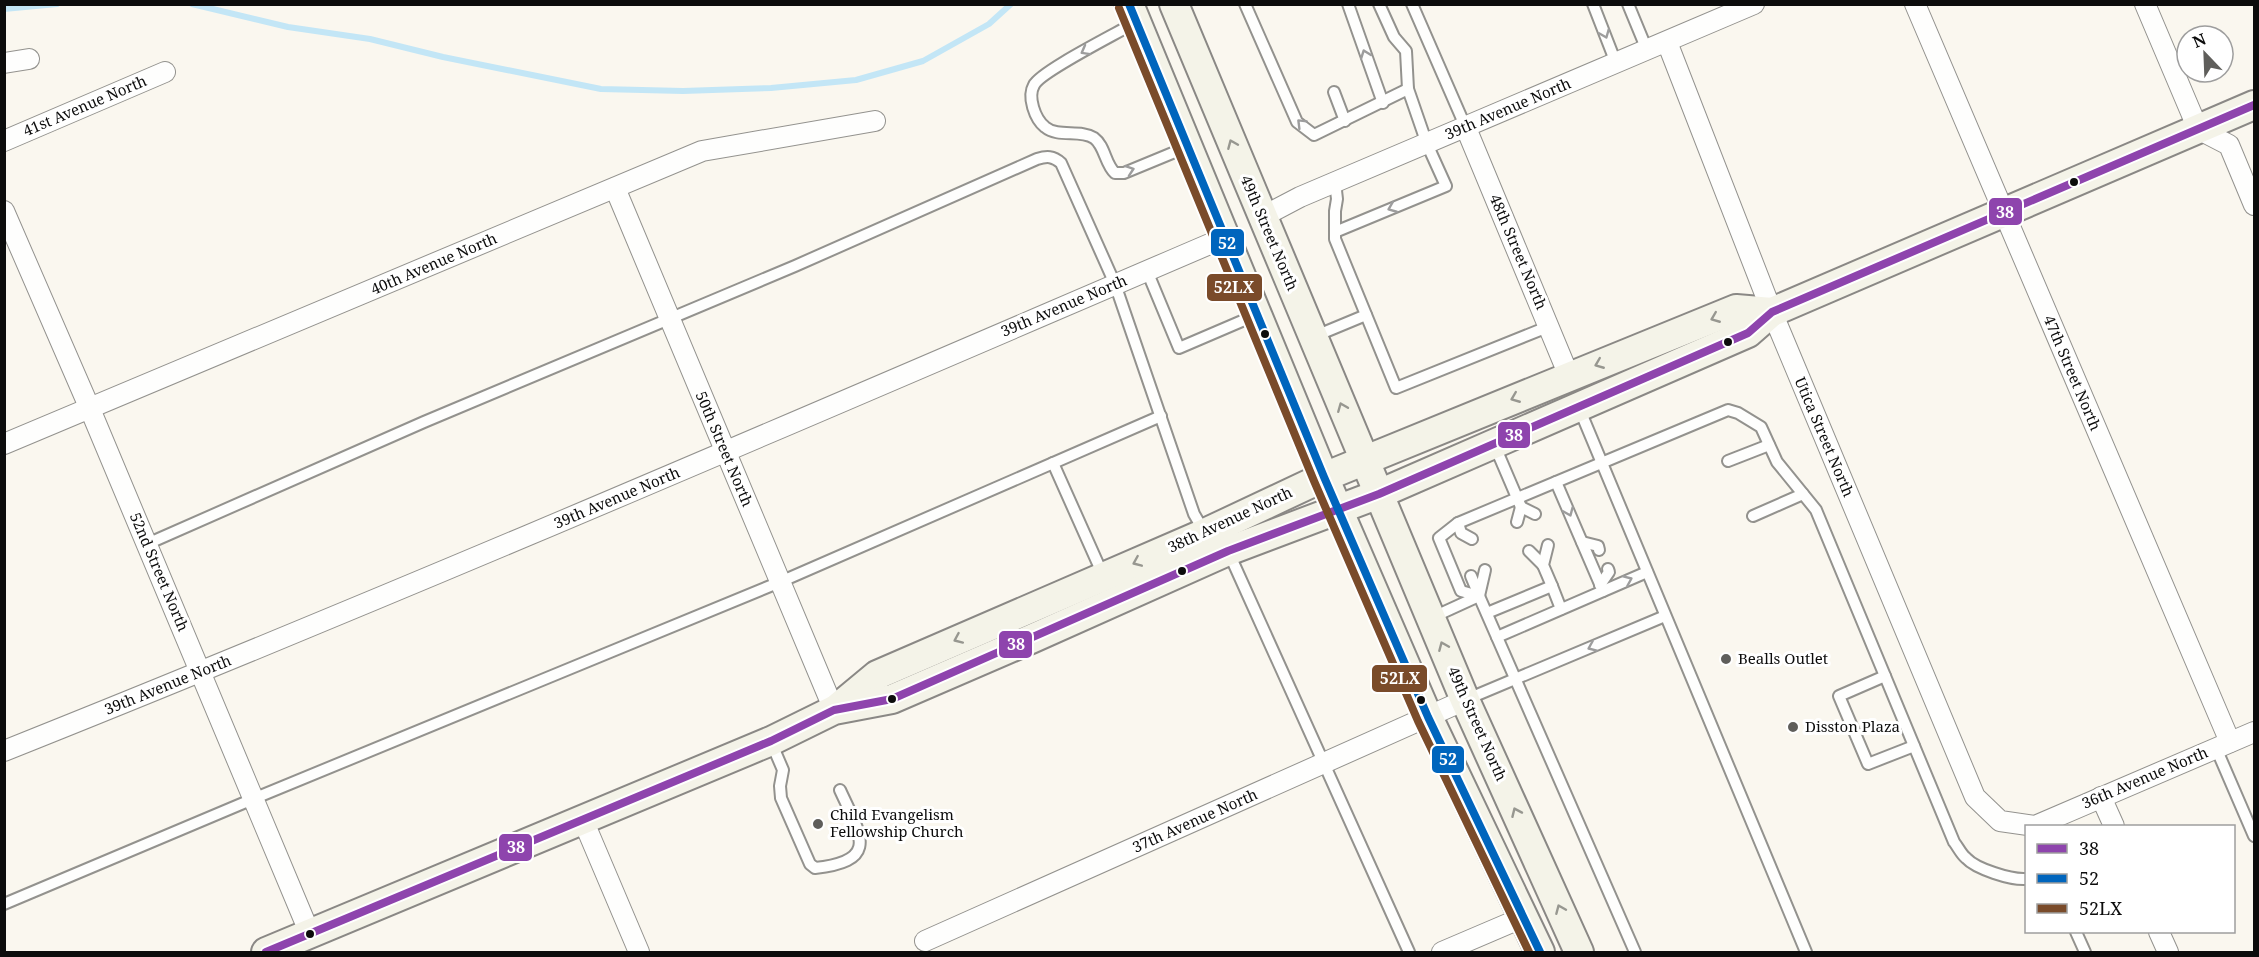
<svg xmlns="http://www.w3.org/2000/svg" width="2259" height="957" viewBox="0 0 2259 957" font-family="'Noto Serif',serif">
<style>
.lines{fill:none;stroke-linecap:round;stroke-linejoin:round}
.stream{stroke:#c3e6f6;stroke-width:6}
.lane-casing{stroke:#93928e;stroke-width:14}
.street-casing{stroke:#93928e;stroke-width:22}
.secondary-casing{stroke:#8a8885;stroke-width:32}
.lane{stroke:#fefefd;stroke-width:10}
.street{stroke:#fefefd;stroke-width:20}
.secondary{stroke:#f4f3e8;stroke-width:28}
.bus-1-casing{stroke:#fff;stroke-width:12}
.bus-2-casing{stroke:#fff;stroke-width:12}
.bus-3-casing{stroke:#fff;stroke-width:12}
.bus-1{stroke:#8e44ad;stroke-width:8}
.bus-2{stroke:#0065bd;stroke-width:8}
.bus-3{stroke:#7a4b2a;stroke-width:8}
.oneway{stroke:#9d9d9d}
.oneway2{stroke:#979790}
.bus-dot{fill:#0c0c0c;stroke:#fff;stroke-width:2}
.poi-dot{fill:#5f5e5b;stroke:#fff;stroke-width:2}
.labels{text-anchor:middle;stroke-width:6;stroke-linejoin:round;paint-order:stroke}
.street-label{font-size:15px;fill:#0c0c0c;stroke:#fff}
.poi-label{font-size:15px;fill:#0c0c0c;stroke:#fff;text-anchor:start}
.line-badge{stroke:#fff;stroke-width:2}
.badge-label{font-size:16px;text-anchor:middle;font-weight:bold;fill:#fff}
</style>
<rect width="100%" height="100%" fill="#faf7ef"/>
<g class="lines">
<g class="stream">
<path d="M192 4 288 27 370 39 443 57 601 89 683 91 771 88 856 80 923 61 989 24 1011 4"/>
<path d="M4 9 57 4"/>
</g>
<g class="lane-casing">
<g id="lane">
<path d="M1245 4 1297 122 1314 135 1408 89"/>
<path d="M1348 4 1383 103"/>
<path d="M1412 4 1466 128"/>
<path d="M1593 4 1616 63"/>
<path d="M1628 4 1647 50"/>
<path d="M1136 22C1118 33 1041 71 1034 85 1027 97 1035 119 1045 127 1058 138 1080 129 1094 138 1105 146 1105 164 1115 173H1124L1187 147"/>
<path d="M1334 92 1345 121"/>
<path d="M1335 182 1337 199 1335 211V239L1396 388 1550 326"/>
<path d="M1335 232 1446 186 1427 144 1408 89 1406 51 1394 37 1379 4"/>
<path d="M1147 271 1179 348 1256 315"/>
<path d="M1313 337 1366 315"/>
<path d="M1579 408 1806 952"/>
<path d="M1494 444 1521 507"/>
<path d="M1728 461 1769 445"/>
<path d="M1053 463 1103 575"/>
<path d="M1556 482 1603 591"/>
<path d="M1753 516 1803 494"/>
<path d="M1517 522 1521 507 1535 514"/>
<path d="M1458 523 1461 533 1472 539"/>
<path d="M1582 542 1598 546 1599 550"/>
<path d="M147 544 424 422 795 266 1037 159C1047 156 1053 156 1061 163L1115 284 1194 514 1205 533"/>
<path d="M1548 545 1543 565 1552 586"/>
<path d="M1228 551 1409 952"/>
<path d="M1529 551 1543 565"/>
<path d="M1471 576 1479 595"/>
<path d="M1600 585 1609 572 1608 569"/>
<path d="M1479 596 1485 570"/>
<path d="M1487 613 1552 586 1561 609"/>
<path d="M1431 618 1479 596"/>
<path d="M1497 637 1647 572"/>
<path d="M1885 676 1839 696 1868 764 1914 746"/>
<path d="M1465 700 1665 616"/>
<path d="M771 742 783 770 780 786 781 798 810 864 815 868C881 861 860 834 840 790"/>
<path d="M2216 748 2254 836"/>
<path d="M4 904 253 799 780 582 1161 416"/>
<path d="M2076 932 2085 952"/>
<path d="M1635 952 1479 596 1461 591 1439 538 1458 523 1728 410 1738 413 1761 427 1777 462 1816 510 1954 842C1958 847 1961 854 1966 858 1976 869 2011 880 2026 879"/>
</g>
</g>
<g class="street-casing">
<g id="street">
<path d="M1915 4 2230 742"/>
<path d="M2145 4 2198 129 2229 145 2254 205"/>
<path d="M1667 42 1772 312 1975 797 2000 821 2035 826 2254 732"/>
<path d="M4 63 29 59"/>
<path d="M1466 128 1569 376"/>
<path d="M4 141 165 72"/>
<path d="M615 188 834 710"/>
<path d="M4 211 90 409 310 934"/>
<path d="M1262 217 1300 197 1754 4"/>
<path d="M4 444 702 151 875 121"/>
<path d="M4 751C415 587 820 411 1226 237"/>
<path d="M2101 797 2114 826"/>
<path d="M583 820 639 952"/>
<path d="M2159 932 2168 952"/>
<path d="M925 941 1465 700"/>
<path d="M1442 952 1524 917"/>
</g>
</g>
<g class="secondary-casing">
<g id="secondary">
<path d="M1129 4 1324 477 1428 717 1540 952"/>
<path d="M1174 4 1465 700 1579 952"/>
<path d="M836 709 877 675 1205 533 1324 477 1736 309 1772 312"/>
<path d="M266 952 771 741 834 710 892 699 1031 639 1228 551 1379 494 1748 333 1772 312 2254 105"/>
</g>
</g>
<use href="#lane" class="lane"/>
<use href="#street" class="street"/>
<use href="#secondary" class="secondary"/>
<g class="bus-1-casing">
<path id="bus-1" d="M266 952 771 741 834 710 892 699 1228 551 1379 494 1748 333 1772 312 2254 105"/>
</g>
<g class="bus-2-casing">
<path id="bus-2" d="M1129 4 1324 477 1428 717 1540 952"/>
</g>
<g class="bus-3-casing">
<path id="bus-3" d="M1119 8 1314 481 1418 721 1529 952"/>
</g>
<use href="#bus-1" class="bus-1"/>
<use href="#bus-2" class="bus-2"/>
<use href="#bus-3" class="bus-3"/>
</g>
<defs><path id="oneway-chevron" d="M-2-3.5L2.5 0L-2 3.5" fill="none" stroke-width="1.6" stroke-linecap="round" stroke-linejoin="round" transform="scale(1.5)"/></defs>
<g class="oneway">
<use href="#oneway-chevron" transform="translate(1605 34) rotate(68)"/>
<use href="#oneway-chevron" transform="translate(1085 51) rotate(151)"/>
<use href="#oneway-chevron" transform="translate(1365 54) rotate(-110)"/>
<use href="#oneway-chevron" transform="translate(1301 123) rotate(-135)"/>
<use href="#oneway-chevron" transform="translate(1130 170) rotate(-19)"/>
<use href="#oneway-chevron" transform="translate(1392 208) rotate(158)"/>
<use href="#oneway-chevron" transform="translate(1569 512) rotate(67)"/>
<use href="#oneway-chevron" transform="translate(1628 580) rotate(-23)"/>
<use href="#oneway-chevron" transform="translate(1592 647) rotate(157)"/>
</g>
<g class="oneway2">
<use href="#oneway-chevron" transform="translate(1232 144) rotate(-113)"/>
<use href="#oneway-chevron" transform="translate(1715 318) rotate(158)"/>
<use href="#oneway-chevron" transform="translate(1599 364) rotate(158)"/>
<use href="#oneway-chevron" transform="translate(1515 398) rotate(158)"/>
<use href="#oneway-chevron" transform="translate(1342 407) rotate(-112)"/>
<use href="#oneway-chevron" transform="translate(1137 562) rotate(157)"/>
<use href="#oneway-chevron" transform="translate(958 639) rotate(156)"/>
<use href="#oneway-chevron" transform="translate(1443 646) rotate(-113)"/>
<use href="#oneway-chevron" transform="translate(1516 812) rotate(-114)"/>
<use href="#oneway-chevron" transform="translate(1560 909) rotate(-113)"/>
</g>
<g class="bus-dot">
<circle cx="2074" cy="182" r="5"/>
<circle cx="1265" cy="334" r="5"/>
<circle cx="1728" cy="342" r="5"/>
<circle cx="1182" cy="571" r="5"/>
<circle cx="892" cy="699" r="5"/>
<circle cx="1421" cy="700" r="5"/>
<circle cx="310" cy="934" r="5"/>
</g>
<g class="poi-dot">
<circle cx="1726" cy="659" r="6"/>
<circle cx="1793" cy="727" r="6"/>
<circle cx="818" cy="824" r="6"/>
</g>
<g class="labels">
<g class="street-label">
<text transform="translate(85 106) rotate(-23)" y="5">41st Avenue North</text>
<text transform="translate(1508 109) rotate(-23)" y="5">39th Avenue North</text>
<text transform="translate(1269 233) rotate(67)" y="5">49th Street North</text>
<text transform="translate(1518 252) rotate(67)" y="5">48th Street North</text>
<text transform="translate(434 264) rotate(-23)" y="5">40th Avenue North</text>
<text transform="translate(1064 306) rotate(-23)" y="5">39th Avenue North</text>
<text transform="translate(2072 373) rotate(67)" y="5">47th Street North</text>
<text transform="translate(1824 437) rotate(67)" y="5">Utica Street North</text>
<text transform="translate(724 449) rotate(67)" y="5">50th Street North</text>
<text transform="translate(617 498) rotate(-23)" y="5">39th Avenue North</text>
<text transform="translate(1230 520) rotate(-25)" y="5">38th Avenue North</text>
<text transform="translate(159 572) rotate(67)" y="5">52nd Street North</text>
<text transform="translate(168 685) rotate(-22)" y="5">39th Avenue North</text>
<text transform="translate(1477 724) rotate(66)" y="5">49th Street North</text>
<text transform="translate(2145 778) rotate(-23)" y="5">36th Avenue North</text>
<text transform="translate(1195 821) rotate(-24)" y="5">37th Avenue North</text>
</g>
<g class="poi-label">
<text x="1738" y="664">Bealls Outlet</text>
<text x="1805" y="732">Disston Plaza</text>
<text x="830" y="820">Child Evangelism<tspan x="830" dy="17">Fellowship Church</tspan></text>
</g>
</g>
<g class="line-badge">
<rect x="1988" y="197" width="35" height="29" rx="6" fill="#8e44ad"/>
<rect x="1210" y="228" width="35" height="29" rx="6" fill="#0065bd"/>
<rect x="1206" y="273" width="57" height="29" rx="6" fill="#7a4b2a"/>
<rect x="1497" y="421" width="34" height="28" rx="6" fill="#8e44ad"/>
<rect x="998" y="630" width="35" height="29" rx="6" fill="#8e44ad"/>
<rect x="1371" y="664" width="57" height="29" rx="6" fill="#7a4b2a"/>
<rect x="1431" y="745" width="34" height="29" rx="6" fill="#0065bd"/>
<rect x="498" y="833" width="35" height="29" rx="6" fill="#8e44ad"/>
</g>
<g class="badge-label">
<text x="2005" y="218">38</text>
<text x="1227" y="249">52</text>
<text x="1234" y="293">52LX</text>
<text x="1514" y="441">38</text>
<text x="1016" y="650">38</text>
<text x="1400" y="684">52LX</text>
<text x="1448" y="765">52</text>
<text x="516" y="853">38</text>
</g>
<rect width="2259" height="957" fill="none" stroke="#0c0c0c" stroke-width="12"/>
<rect x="2025" y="825" width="210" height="108" fill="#ffffff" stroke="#9e9e9e" stroke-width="1.5"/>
<rect x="2037" y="844" width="30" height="9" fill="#8e44ad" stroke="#9e9e9e" stroke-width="1.5"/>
<text x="2079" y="855" font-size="18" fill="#0c0c0c">38</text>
<rect x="2037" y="874" width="30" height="9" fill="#0065bd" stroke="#9e9e9e" stroke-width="1.5"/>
<text x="2079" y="885" font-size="18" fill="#0c0c0c">52</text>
<rect x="2037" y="904" width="30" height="9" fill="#7a4b2a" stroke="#9e9e9e" stroke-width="1.5"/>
<text x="2079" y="915" font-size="18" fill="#0c0c0c">52LX</text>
<g transform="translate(2205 54) rotate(337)"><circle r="28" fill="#ffffff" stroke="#9e9e9e" stroke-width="1.5"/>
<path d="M0-4.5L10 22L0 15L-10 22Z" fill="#5f5e5b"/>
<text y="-9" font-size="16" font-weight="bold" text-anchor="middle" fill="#0c0c0c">N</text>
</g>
</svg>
